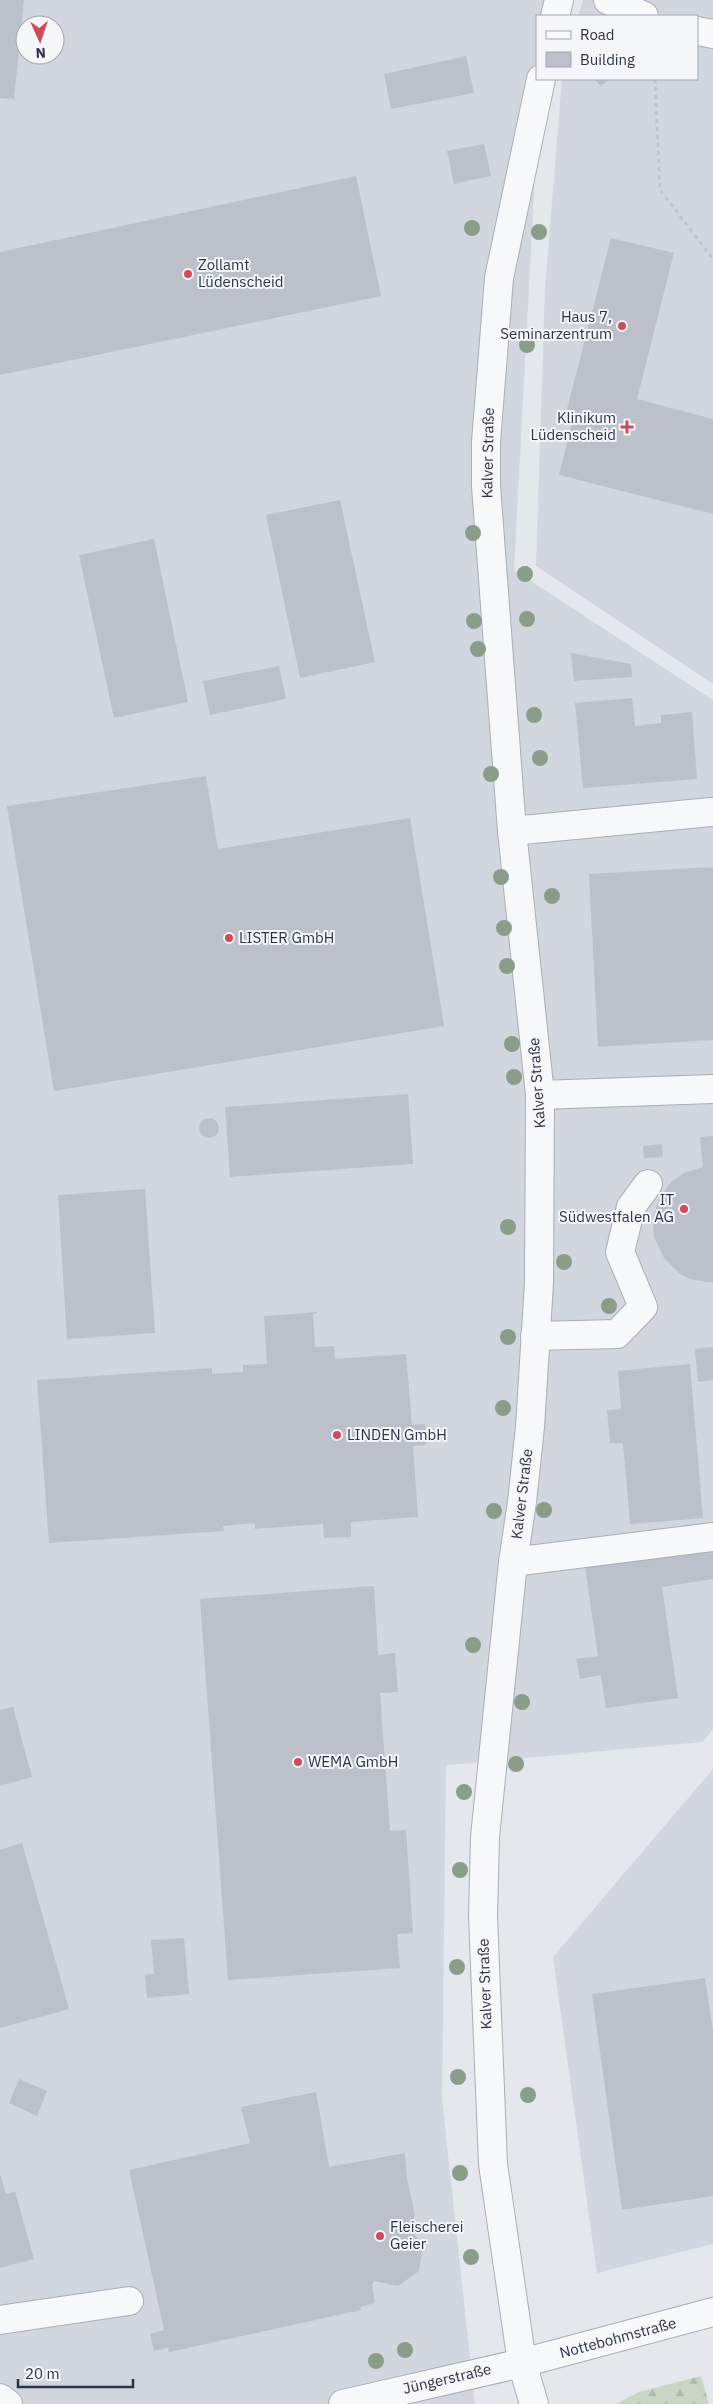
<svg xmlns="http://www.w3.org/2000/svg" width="713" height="2404" viewBox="0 0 713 2404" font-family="'IBM Plex Sans',sans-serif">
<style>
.built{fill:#d2d6de;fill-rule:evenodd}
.forest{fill:url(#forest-firs)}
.building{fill:#bbc0ca}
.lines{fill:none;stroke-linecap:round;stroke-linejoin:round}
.minor-casing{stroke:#a9aeb7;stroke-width:30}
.path{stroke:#c2c5cb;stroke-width:3;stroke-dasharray:4 4;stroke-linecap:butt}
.minor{stroke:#f7f8fa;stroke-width:28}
.tree{fill:#899d89}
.poi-dot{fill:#d1495b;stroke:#f4f6f9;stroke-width:2}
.labels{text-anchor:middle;stroke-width:4;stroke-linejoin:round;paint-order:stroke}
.poi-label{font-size:15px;fill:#2b3445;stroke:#f4f6f9;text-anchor:start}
.street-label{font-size:15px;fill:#2b3445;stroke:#f4f6f9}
</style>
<defs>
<pattern id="forest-firs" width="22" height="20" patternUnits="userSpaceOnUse" patternTransform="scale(1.25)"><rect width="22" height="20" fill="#c9d6c5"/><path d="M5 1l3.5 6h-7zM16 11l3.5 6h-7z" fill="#adb8ab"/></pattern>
</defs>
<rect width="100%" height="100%" fill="#e4e7ec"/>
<g class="built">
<path d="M0 0H545L543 16H537V79H540L514 570 713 700V1729L703 1742 446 1765 442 2099 475 2404H0ZM25 25H55V55H25Z"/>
<path d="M583 0H713V684L536 566 545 288 562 79H697V16H578Z"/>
<path d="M713 1769V2244L597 2273 553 1957Z"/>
</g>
<path class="forest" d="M701 2376 709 2404H616L639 2392Z"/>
<g class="building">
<path d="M0 0H24L14 99 0 98Z"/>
<path d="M466 56 474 93 391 109 384 74Z"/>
<path d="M594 79H610L601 86Z"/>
<path d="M484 144 491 176 454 184 447 151Z"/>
<path d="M356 176 381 296 0 375V252Z"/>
<path d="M611 238 674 253 637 399 713 419V514L559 475 574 415 566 413Z"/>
<path d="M340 500 375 662 300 678 266 515Z"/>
<path d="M154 539 188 702 114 718 79 555Z"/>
<path d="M571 653 631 664 632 677 574 681Z"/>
<path d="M279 666 286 699 210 715 203 681Z"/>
<path d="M632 698 635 726 661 723V715L692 712 697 779 583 788 575 703Z"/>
<path d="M206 776 218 849 410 818 444 1026 54 1091 7 806Z"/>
<path d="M713 867V1040L598 1047 589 874Z"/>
<path d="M408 1094 413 1164 230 1177 225 1107Z"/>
<circle cx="209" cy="1128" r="10"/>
<path d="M713 1136V1282H706L690 1279 679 1273 664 1258 654 1237 653 1218 659 1199 671 1182 684 1173 703 1167 700 1137Z"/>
<path d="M662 1144 663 1157 644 1158 643 1146Z"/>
<path d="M145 1189 155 1333 67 1339 58 1195Z"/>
<path d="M318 1312 313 1314 315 1347 334 1346 335 1359 406 1354 412 1425 425 1424 426 1445 413 1446 418 1517 351 1522V1537L324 1538 323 1524 255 1529V1523L223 1526 224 1531 49 1543 37 1380 212 1368V1374L243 1372V1365L267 1364 264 1316Z"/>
<path d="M713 1347V1380L698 1382 695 1349Z"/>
<path d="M690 1364 703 1518 630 1524 623 1443H610L607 1410 621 1409 618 1371Z"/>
<path d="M713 1548V1579L662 1587 678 1698 606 1708 601 1675 580 1679 576 1659 598 1656 585 1567Z"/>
<path d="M374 1586 378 1655 395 1653 398 1692 380 1693 390 1831 406 1830 413 1933 397 1934 400 1968 228 1980 200 1599Z"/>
<path d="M13 1707 32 1777 0 1786V1710Z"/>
<path d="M22 1843 69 2009 0 2028V1850Z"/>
<path d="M184 1938 189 1994 147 1998 145 1975 154 1974 151 1940Z"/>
<path d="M705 1978 713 2031V2196L622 2210 592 1994Z"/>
<path d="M19 2079 47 2091 37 2116 9 2103Z"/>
<path d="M316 2092 329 2167 405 2153 407 2179 415 2215 409 2227 423 2246 419 2271 398 2286 374 2281 372 2285 375 2303 360 2307 361 2310 169 2352 168 2348 154 2351 150 2334 164 2330 129 2170 250 2143 241 2107Z"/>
<path d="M0 2174 6 2194 15 2192 34 2259 0 2268Z"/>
</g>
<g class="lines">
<g class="minor-casing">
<g id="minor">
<path d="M608 0 644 16"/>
<path d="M555 16 559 0"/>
<path d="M697 31 713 34"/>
<path d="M512 831 711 812"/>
<path d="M540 1095 713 1089"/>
<path d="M535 1336 617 1334 643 1307 620 1252 631 1207 648 1184"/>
<path d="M513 1562 713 1537"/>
<path d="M0 2320 129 2301"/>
<path d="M0 2398 8 2404"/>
<path d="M343 2404 522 2363 713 2312"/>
<path d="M534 2404 522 2363 493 2164 483 1916 485 1837 513 1562 522 1502 530 1427 539 1283 540 1095 512 831 486 486V442L499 278 541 79"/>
</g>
</g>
<path class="path" d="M655 79 660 190 713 259"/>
<use href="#minor" class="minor"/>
</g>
<g class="tree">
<circle cx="472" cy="228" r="8"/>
<circle cx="539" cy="232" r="8"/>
<circle cx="527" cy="345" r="8"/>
<circle cx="473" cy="533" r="8"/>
<circle cx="525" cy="574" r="8"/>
<circle cx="527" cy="619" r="8"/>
<circle cx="474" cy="621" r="8"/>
<circle cx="478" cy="649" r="8"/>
<circle cx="534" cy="715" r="8"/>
<circle cx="540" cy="758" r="8"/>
<circle cx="491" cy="774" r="8"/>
<circle cx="501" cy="877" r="8"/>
<circle cx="552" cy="896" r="8"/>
<circle cx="504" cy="928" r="8"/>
<circle cx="507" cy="966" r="8"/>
<circle cx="512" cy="1044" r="8"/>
<circle cx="514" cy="1077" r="8"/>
<circle cx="508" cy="1227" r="8"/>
<circle cx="564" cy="1262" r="8"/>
<circle cx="609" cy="1306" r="8"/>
<circle cx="508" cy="1337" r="8"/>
<circle cx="503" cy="1408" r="8"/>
<circle cx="544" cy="1510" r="8"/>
<circle cx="494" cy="1511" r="8"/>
<circle cx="473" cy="1645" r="8"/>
<circle cx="522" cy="1702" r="8"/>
<circle cx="516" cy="1764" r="8"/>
<circle cx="464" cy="1792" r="8"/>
<circle cx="460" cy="1870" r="8"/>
<circle cx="457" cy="1967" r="8"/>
<circle cx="458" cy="2077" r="8"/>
<circle cx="528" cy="2095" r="8"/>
<circle cx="460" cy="2173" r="8"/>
<circle cx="471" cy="2257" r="8"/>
<circle cx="405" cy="2350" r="8"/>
<circle cx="376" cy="2361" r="8"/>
</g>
<g class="poi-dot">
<circle cx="188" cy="274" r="5"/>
<circle cx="622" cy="326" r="5"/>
<path d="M624.5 419.5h5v5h5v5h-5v5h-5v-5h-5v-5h5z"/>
<circle cx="229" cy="938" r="5"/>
<circle cx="684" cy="1209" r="5"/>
<circle cx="337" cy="1435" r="5"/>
<circle cx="298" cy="1762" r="5"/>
<circle cx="380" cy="2236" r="5"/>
</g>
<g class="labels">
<g class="poi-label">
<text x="198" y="270">Zollamt<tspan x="198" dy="17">Lüdenscheid</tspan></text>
<text x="612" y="322" text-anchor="end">Haus 7,<tspan x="612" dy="17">Seminarzentrum</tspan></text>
<text x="616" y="423" text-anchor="end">Klinikum<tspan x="616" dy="17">Lüdenscheid</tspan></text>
<text x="239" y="943">LISTER GmbH</text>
<text x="674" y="1205" text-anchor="end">IT<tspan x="674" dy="17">Südwestfalen AG</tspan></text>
<text x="347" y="1440">LINDEN GmbH</text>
<text x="308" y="1767">WEMA GmbH</text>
<text x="390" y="2232">Fleischerei<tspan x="390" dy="17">Geier</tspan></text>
</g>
<g class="street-label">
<text transform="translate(488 453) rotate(-89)" y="5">Kalver Straße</text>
<text transform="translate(537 1083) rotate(-94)" y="5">Kalver Straße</text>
<text transform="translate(522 1494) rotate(-83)" y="5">Kalver Straße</text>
<text transform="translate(485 1984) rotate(-92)" y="5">Kalver Straße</text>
<text transform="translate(618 2338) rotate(-15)" y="5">Nottebohmstraße</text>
<text transform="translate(447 2379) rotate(-13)" y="5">Jüngerstraße</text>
</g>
</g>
<rect x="536" y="15" width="162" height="65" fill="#f4f6f9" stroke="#a4a8b1"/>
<rect x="546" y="31" width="25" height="8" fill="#f7f8fa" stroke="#a4a8b1"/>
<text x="580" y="40" font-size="15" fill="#2b3445">Road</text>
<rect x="546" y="52" width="25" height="15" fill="#bbc0ca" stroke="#a4a8b1"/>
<text x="580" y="65" font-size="15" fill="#2b3445">Building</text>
<g transform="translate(40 40) rotate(177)"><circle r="24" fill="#f4f6f9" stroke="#a4a8b1"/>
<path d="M0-4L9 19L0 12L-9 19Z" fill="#d1495b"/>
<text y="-8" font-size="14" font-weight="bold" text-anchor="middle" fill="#2b3445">N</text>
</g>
<path d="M18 2379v8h115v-8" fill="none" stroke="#2b3445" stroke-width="2.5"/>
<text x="25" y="2379" font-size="15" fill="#2b3445" stroke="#f4f6f9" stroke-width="4" paint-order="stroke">20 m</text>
</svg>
